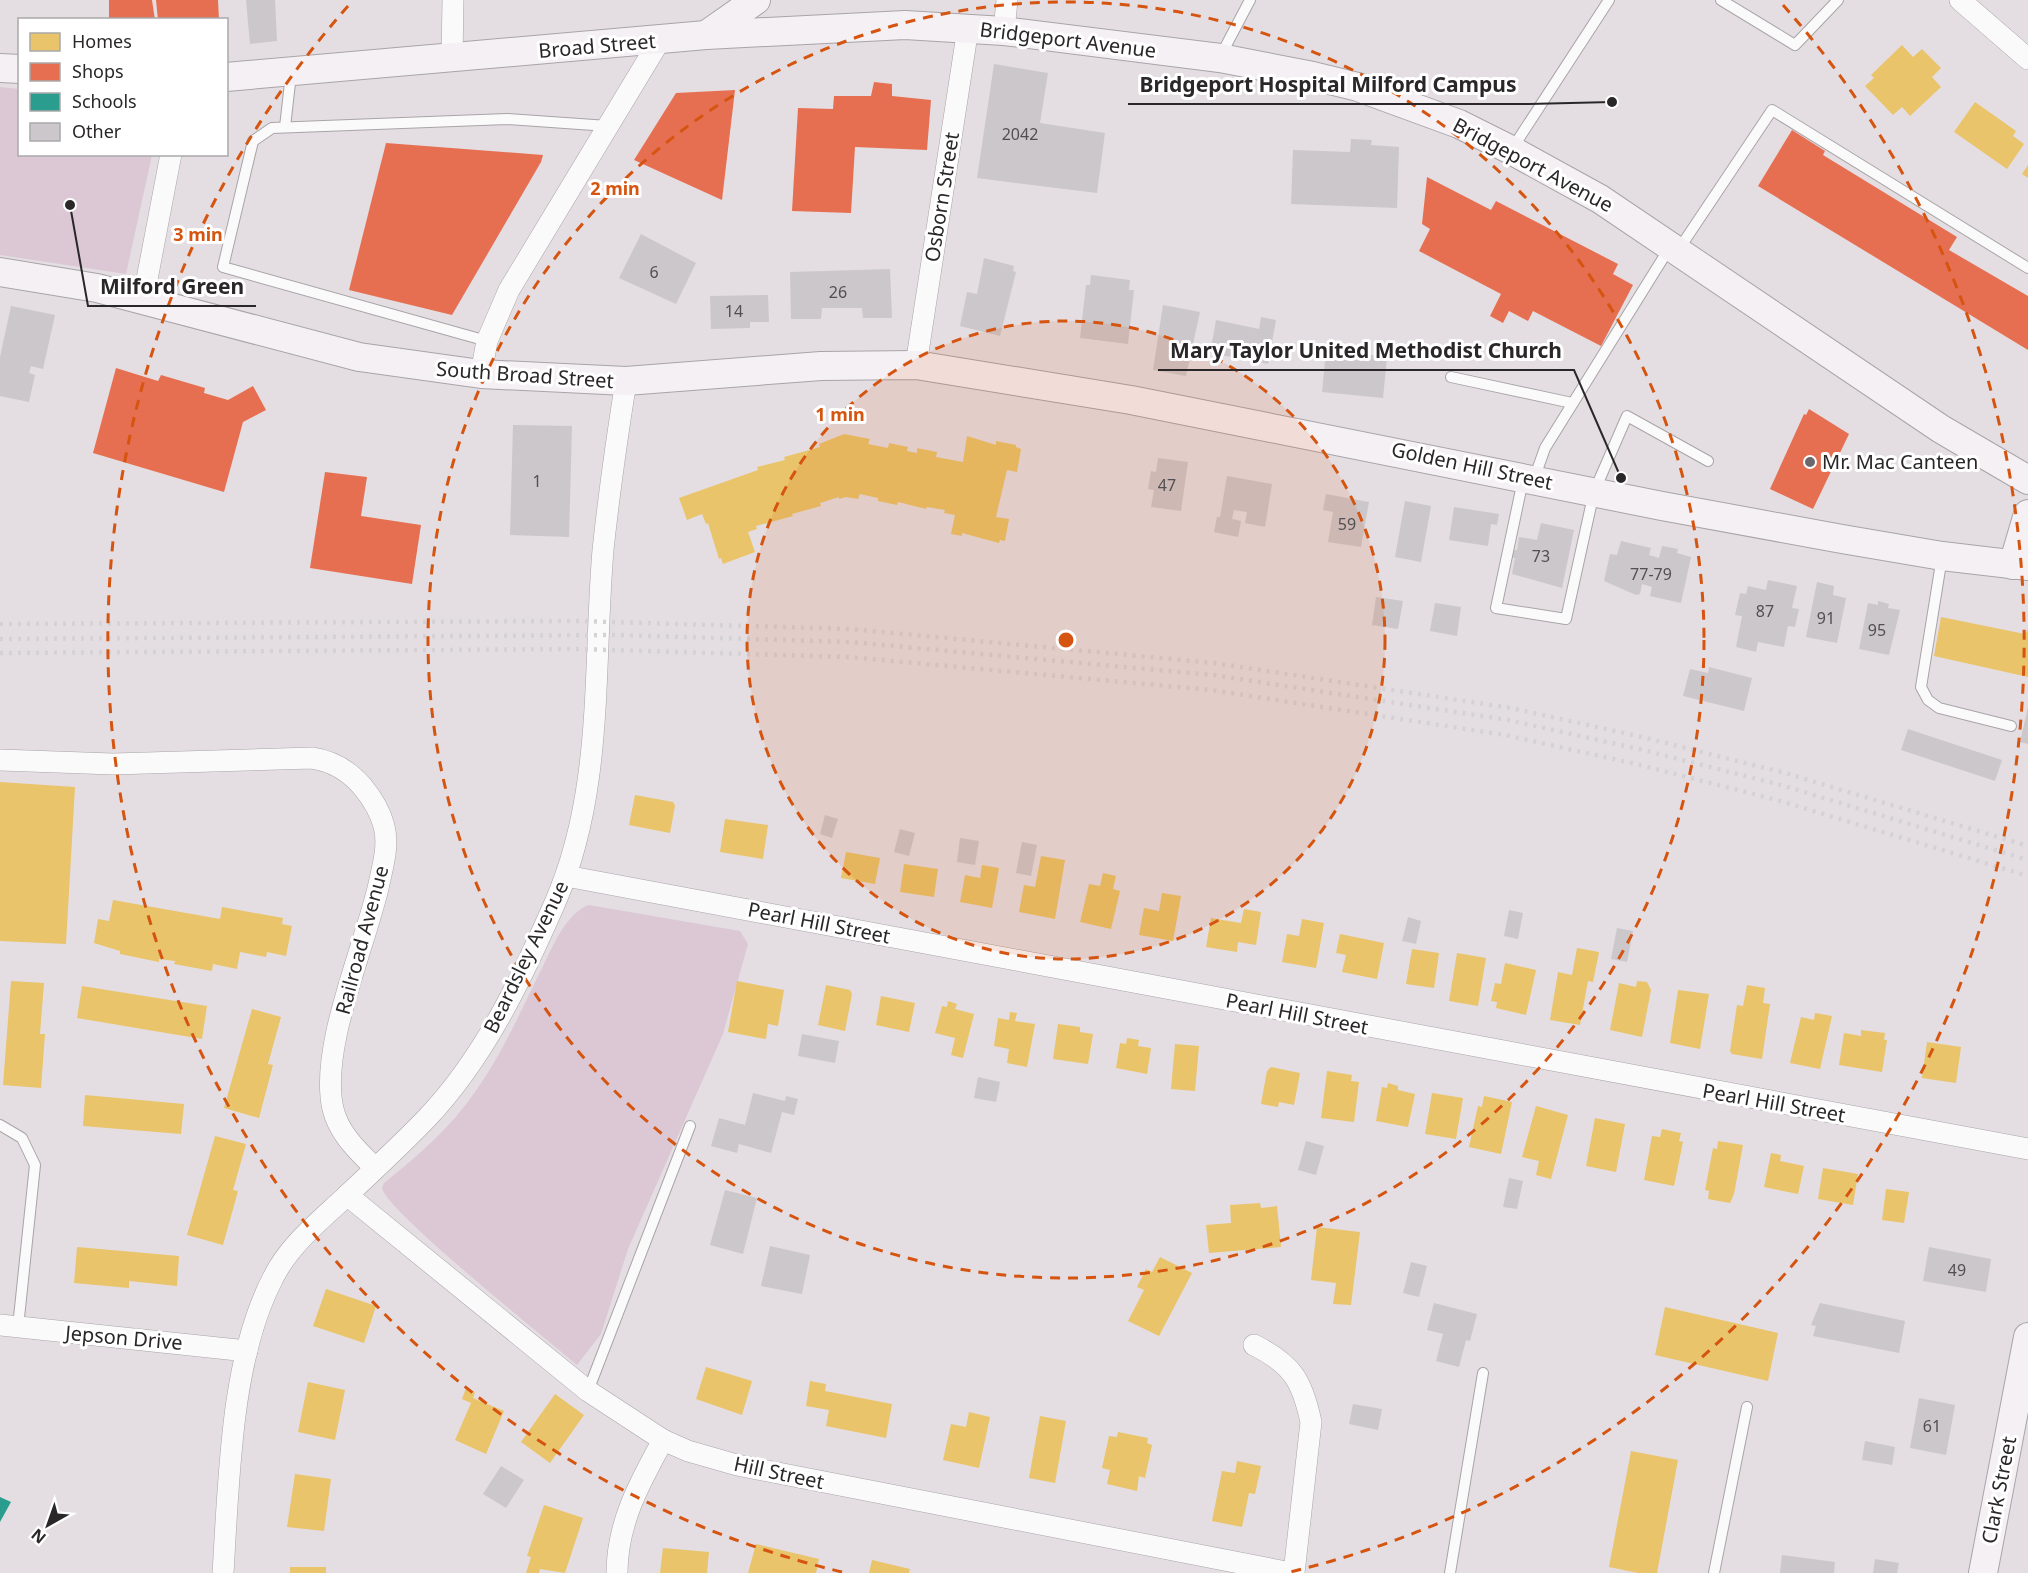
<svg xmlns="http://www.w3.org/2000/svg" width="2028" height="1573" viewBox="0 0 2028 1573" font-family="'Noto Sans',sans-serif">
<style>
.green{fill:#dcc8d5}
.homes{fill:#e9c46a}
.shops{fill:#e76f51}
.schools{fill:#2a9d8f}
.building{fill:#ccc7cb}
.lines{fill:none;stroke-linecap:round;stroke-linejoin:round}
.lane-casing{stroke:#a8a4a7;stroke-width:12}
.street-casing{stroke:#a8a4a7;stroke-width:22}
.secondary-casing{stroke:#a8a4a7;stroke-width:30}
.lane{stroke:#fbfafb;stroke-width:10}
.street{stroke:#fbfafb;stroke-width:21}
.secondary{stroke:#f5f0f4;stroke-width:28}
.rail{stroke:#d4d2d4;stroke-width:4.5;stroke-dasharray:3 6;stroke-linecap:butt}
.ring{fill:none;stroke:#d5540f;stroke-width:3;stroke-dasharray:10 8}
.poi-dot{fill:#6b676a;stroke:#fff;stroke-width:2}
.labels{text-anchor:middle;stroke-width:6;stroke-linejoin:round;paint-order:stroke}
.number-label{font-size:16px;fill:#524f52}
.street-label{font-size:20px;fill:#2a2729;stroke:#fff}
.poi-label{font-size:20px;fill:#2a2729;stroke:#fff;text-anchor:start}
.centre{fill:#d5540f;stroke:#fff;stroke-width:3}
.ring-label{font-size:18px;text-anchor:middle;font-weight:bold;fill:#d5540f;stroke:#fff;stroke-width:6;stroke-linejoin:round;paint-order:stroke}
.leader{fill:none;stroke:#2a2729;stroke-width:2}
.callout-dot{fill:#2a2729;stroke:#fff;stroke-width:2}
.callout-label{font-size:21px;text-anchor:middle;font-weight:bold;fill:#2a2729;stroke:#fff;stroke-width:6;stroke-linejoin:round;paint-order:stroke}
</style>
<rect width="100%" height="100%" fill="#e4dee2"/>
<g class="green">
<path d="M0 87 19 89 20 154 152 155 126 274 0 255Z"/>
<path d="M589 905 740 931 748 944 723 1034 628 1249 601 1334 577 1365C548 1340 386 1211 382 1188L384 1183C418 1156 451 1127 475 1092 503 1053 522 1008 543 966 553 946 566 913 589 905Z"/>
</g>
<g class="homes">
<path d="M1902 45 1913 57 1922 49 1941 68 1932 77 1941 87 1910 116 1902 107 1893 115 1865 86 1874 78 1871 75Z"/>
<path d="M1975 102 2016 131 2013 136 2024 144 2007 169 1954 132Z"/>
<path d="M2028 165V178L2022 174Z"/>
<path d="M844 434 870 439 868 444 888 448 889 443 908 447 907 451 917 453V448L937 452 936 457 963 462 967 436 996 445V441L1016 445V447L1021 449 1017 472 1007 470 996 517 1009 519 1005 541 1000 540 999 543 962 533V536L951 534 955 515 944 513 945 510 927 507 926 509 898 502 897 505 878 501V498L860 494 858 499 846 497 839 499V497L820 503 821 506 792 514 793 516 756 526 757 529 748 532 755 552 723 564 721 558 719 559 708 523 706 524 702 514 687 520 679 498 758 470 757 467 785 460 784 457 820 447 819 444Z"/>
<path d="M1941 617 2025 634 2028 629V677L1934 656Z"/>
<path d="M0 782 75 787 66 944 0 941Z"/>
<path d="M635 795 673 802 675 806 670 833 629 825Z"/>
<path d="M725 819 768 825 763 859 720 852Z"/>
<path d="M846 852 880 858 875 884 841 878Z"/>
<path d="M1041 856 1065 860 1055 919 1019 912 1024 885 1035 887Z"/>
<path d="M904 864 938 869 934 897 900 892Z"/>
<path d="M982 865 999 868 992 908 960 902 965 875 980 878Z"/>
<path d="M1103 873 1116 876 1113 889 1120 891 1111 929 1080 922 1089 884 1100 886Z"/>
<path d="M1162 893 1181 896 1173 941 1139 935 1144 908 1159 911Z"/>
<path d="M113 900 220 919 222 907 283 918 282 924 292 926 286 956 267 952 266 957 240 952 237 969 213 964 212 971 174 964 175 961 159 959V962L120 954V951L94 943 98 919 109 921Z"/>
<path d="M1244 909 1261 912 1256 945 1238 942 1237 952 1206 947 1211 918 1241 923Z"/>
<path d="M1302 919 1324 923 1316 968 1282 962 1287 934 1299 936Z"/>
<path d="M1340 934 1384 943 1377 979 1342 972 1346 955 1336 953Z"/>
<path d="M1577 948 1599 952 1593 982 1588 981 1580 1025 1550 1020 1558 972 1572 975Z"/>
<path d="M1412 949 1439 953 1434 988 1406 984Z"/>
<path d="M1457 953 1486 958 1478 1006 1449 1001Z"/>
<path d="M1505 963 1536 970 1526 1015 1496 1008 1497 1002 1491 1001 1495 983 1501 984Z"/>
<path d="M11 981 44 983 40 1034H45L41 1088 3 1085Z"/>
<path d="M737 981 784 990 778 1026 768 1024 766 1039 728 1032Z"/>
<path d="M1637 981 1647 982 1651 990 1642 1037 1610 1030 1619 983 1636 987Z"/>
<path d="M826 985 850 990 852 994 845 1031 818 1025Z"/>
<path d="M1747 985 1765 988 1763 1003 1770 1004 1762 1059 1732 1054 1730 1051 1737 1005 1743 1006Z"/>
<path d="M82 986 207 1006 202 1039 77 1018Z"/>
<path d="M1678 990 1709 994 1700 1049 1670 1043Z"/>
<path d="M881 996 915 1003 909 1032 876 1025Z"/>
<path d="M948 1001 957 1004 955 1009 974 1014 963 1058 951 1055 955 1038 935 1033 942 1006 947 1007Z"/>
<path d="M252 1009 281 1017 268 1064 273 1065 259 1118 224 1108Z"/>
<path d="M1010 1012 1017 1013 1015 1021 1035 1024 1027 1067 1007 1063 1009 1049 994 1046 998 1018 1009 1020Z"/>
<path d="M1815 1013 1832 1016 1820 1069 1790 1063 1801 1017 1814 1020Z"/>
<path d="M1058 1024 1080 1027V1032L1093 1034 1088 1064 1053 1059Z"/>
<path d="M1861 1030 1885 1033 1884 1040H1887L1882 1072 1839 1065 1844 1033 1861 1036Z"/>
<path d="M1127 1038 1139 1040 1138 1046 1151 1048 1147 1074 1116 1068 1120 1043 1126 1044Z"/>
<path d="M1927 1042 1961 1047 1956 1083 1922 1078Z"/>
<path d="M1175 1044 1199 1046 1195 1091 1171 1089Z"/>
<path d="M1271 1067 1300 1073 1294 1105 1279 1102 1278 1107 1261 1104 1267 1071Z"/>
<path d="M1327 1071 1352 1075 1351 1081 1359 1082 1354 1122 1321 1118Z"/>
<path d="M1388 1083 1398 1086V1090L1415 1094 1408 1127 1376 1121 1382 1087 1387 1088Z"/>
<path d="M1432 1093 1463 1098 1456 1139 1425 1134Z"/>
<path d="M85 1095 184 1104 181 1134 83 1126Z"/>
<path d="M1484 1096 1512 1102 1501 1154 1469 1147 1478 1106 1482 1107Z"/>
<path d="M1536 1106 1568 1115 1551 1179 1536 1175 1539 1161 1522 1157Z"/>
<path d="M1595 1118 1625 1124 1616 1172 1586 1166Z"/>
<path d="M1662 1129 1681 1133 1679 1141 1683 1142 1674 1186 1644 1180 1652 1136 1660 1137Z"/>
<path d="M215 1136 246 1144 233 1190 238 1191 223 1245 187 1235Z"/>
<path d="M1718 1141 1743 1145 1734 1194 1730 1203 1708 1199 1709 1191 1705 1190 1713 1148 1717 1149Z"/>
<path d="M1771 1153 1781 1155 1780 1161 1804 1166 1798 1194 1764 1187Z"/>
<path d="M1823 1168 1858 1174 1853 1205 1818 1199Z"/>
<path d="M1886 1189 1909 1192 1904 1223 1882 1220Z"/>
<path d="M1260 1203 1261 1208 1277 1206 1281 1247 1209 1253 1206 1225 1231 1223 1230 1205Z"/>
<path d="M1317 1227 1360 1232 1351 1305 1333 1304 1336 1283 1311 1280Z"/>
<path d="M77 1247 179 1256 177 1286 129 1281V1288L74 1283Z"/>
<path d="M1160 1257 1192 1273 1159 1336 1128 1321 1144 1290 1137 1287 1146 1269 1152 1272Z"/>
<path d="M326 1289 376 1306 364 1343 313 1326Z"/>
<path d="M1665 1307 1778 1333 1768 1381 1655 1355Z"/>
<path d="M706 1367 752 1381 742 1415 696 1399Z"/>
<path d="M810 1381 826 1384 825 1391 892 1404 886 1438 826 1426 829 1410 806 1406Z"/>
<path d="M308 1382 345 1390 335 1440 298 1432Z"/>
<path d="M466 1388 475 1392 473 1398 504 1411 486 1454 455 1440 471 1403 462 1399Z"/>
<path d="M555 1394 584 1415 550 1463 521 1442Z"/>
<path d="M969 1412 990 1417 979 1468 943 1460 951 1424 966 1427Z"/>
<path d="M1040 1416 1066 1421 1055 1483 1029 1478Z"/>
<path d="M1118 1432 1148 1438 1147 1443 1152 1445 1145 1478 1139 1476 1137 1491 1107 1484 1110 1470 1102 1468 1109 1436 1117 1437Z"/>
<path d="M1631 1451 1678 1460 1657 1573H1638L1609 1567Z"/>
<path d="M1237 1461 1261 1466 1255 1494 1249 1493 1242 1527 1212 1521 1222 1471 1235 1473Z"/>
<path d="M295 1474 331 1479 324 1531 287 1527Z"/>
<path d="M544 1505 583 1518 565 1573 540 1569 539 1573H526L531 1557 527 1556Z"/>
<path d="M756 1544 819 1559 816 1573H748Z"/>
<path d="M663 1548 709 1552 707 1573H660Z"/>
<path d="M872 1560 910 1569 909 1573H869Z"/>
<rect x="290" y="1567" width="36" height="6"/>
</g>
<g class="shops">
<path d="M109 0H152L155 20H109Z"/>
<path d="M156 0H218L219 20H158Z"/>
<path d="M874 82 892 84V96L931 100 927 150 855 147 851 213 792 211 798 108 833 109 834 96H871Z"/>
<path d="M735 90 722 200 634 160 676 93Z"/>
<path d="M1792 130 1825 151 1823 155 1957 237 1949 250 2028 296V350L1758 186Z"/>
<path d="M386 143 543 155 541 162 452 315 349 290Z"/>
<path d="M1427 177 1491 210 1496 201 1618 264 1613 274 1633 285 1601 346 1533 311 1528 321 1509 311 1503 323 1490 316 1501 294 1419 251 1430 229 1422 224Z"/>
<path d="M116 368 158 381 161 375 205 388 204 393 228 400 253 386 266 410 243 422 224 492 93 453Z"/>
<path d="M1809 409 1849 434 1813 509 1770 489 1804 414 1806 415Z"/>
<path d="M325 472 367 477 361 516 421 525 412 584 310 568Z"/>
</g>
<path class="schools" d="M0 1497 11 1502 0 1522Z"/>
<g class="building">
<path d="M246 0H275L277 41 250 44Z"/>
<path d="M994 64 1048 73 1040 123 1105 133 1097 193 977 178Z"/>
<path d="M1351 139 1372 140 1371 145 1399 147 1397 208 1291 204 1293 150 1350 152Z"/>
<path d="M641 234 696 263 676 304 619 278Z"/>
<path d="M984 258 1014 266 1013 271 1016 272 1000 336 960 326 967 292 977 294Z"/>
<path d="M890 269 892 318H863L862 308H822L821 319H791L790 272Z"/>
<path d="M1091 275 1130 280 1129 290H1134L1128 344 1080 338 1086 285H1090Z"/>
<path d="M768 295 769 322H750V328L711 329 710 296Z"/>
<path d="M1163 305 1200 312 1186 376 1153 370Z"/>
<path d="M11 306 55 315 43 369 31 366 29 373 35 375 29 402 0 396V357Z"/>
<path d="M1261 317 1276 320 1268 364 1210 353 1216 320 1259 329Z"/>
<path d="M1326 350 1387 357 1383 398 1322 392Z"/>
<path d="M513 425 572 426 569 537 510 535Z"/>
<path d="M1158 458 1188 462 1181 511 1151 507 1154 490 1148 489 1151 471 1156 472Z"/>
<path d="M1227 476 1272 484 1265 527 1245 523 1247 512 1234 510 1232 519 1241 521 1238 537 1214 532 1217 517H1220Z"/>
<path d="M1326 494 1369 502 1361 547 1328 542 1333 512 1323 510Z"/>
<path d="M1405 501 1431 506 1421 562 1395 557Z"/>
<path d="M1454 507 1499 514 1497 525 1491 524 1488 546 1449 540Z"/>
<path d="M1541 523 1574 530 1562 588 1512 574 1515 558H1511L1513 550H1517L1519 537 1537 540Z"/>
<path d="M1621 541 1651 548 1649 555 1659 558 1662 546 1678 549 1677 553 1691 557 1681 603 1650 596 1652 587 1642 584 1640 594 1636 595 1604 581 1610 554 1617 555Z"/>
<path d="M1768 580 1797 586 1792 608 1799 609 1795 627 1788 626 1784 647 1758 642 1756 652 1736 647 1742 616 1735 615 1740 593 1746 594 1748 586 1766 590Z"/>
<path d="M1817 582 1834 586 1833 595 1846 598 1837 643 1806 637Z"/>
<path d="M1376 597 1403 601 1398 629 1372 625Z"/>
<path d="M1878 601 1889 604 1888 608 1900 610 1889 655 1859 649 1868 603 1878 605Z"/>
<path d="M1435 603 1461 607 1457 636 1430 631Z"/>
<path d="M1709 667 1752 678 1744 711 1683 696 1690 669 1708 673Z"/>
<path d="M2028 707V744L2020 742Z"/>
<path d="M1908 729 2002 760 1995 781 1901 750Z"/>
<path d="M825 815 838 819 832 838 820 834Z"/>
<path d="M900 829 915 833 909 856 894 852Z"/>
<path d="M960 838 979 841 975 865 957 862Z"/>
<path d="M1022 842 1037 845 1031 876 1016 873Z"/>
<path d="M1509 910 1523 913 1518 939 1504 936Z"/>
<path d="M1408 917 1421 921 1416 944 1402 941Z"/>
<path d="M1617 928 1633 931 1627 962 1611 959Z"/>
<path d="M802 1034 839 1041 835 1063 798 1056Z"/>
<path d="M978 1077 1000 1082 996 1102 974 1098Z"/>
<path d="M753 1093 785 1101 786 1096 798 1099 794 1115 782 1112 771 1153 739 1144 737 1153 711 1146 719 1118 745 1125Z"/>
<path d="M1306 1141 1324 1146 1316 1175 1298 1170Z"/>
<path d="M1509 1178 1523 1181 1517 1209 1503 1207Z"/>
<path d="M725 1190 757 1198 743 1254 710 1245Z"/>
<path d="M770 1246 810 1255 802 1294 761 1286Z"/>
<path d="M1929 1247 1991 1259 1986 1292 1923 1281Z"/>
<path d="M1411 1262 1427 1266 1419 1297 1403 1293Z"/>
<path d="M1434 1303 1477 1314 1470 1341 1466 1340 1459 1367 1436 1361 1443 1334 1427 1330Z"/>
<path d="M1820 1303 1905 1321 1899 1353 1813 1336 1816 1326 1811 1325Z"/>
<path d="M1919 1398 1955 1405 1946 1455 1910 1448Z"/>
<path d="M1353 1404 1382 1409 1378 1430 1349 1424Z"/>
<path d="M1865 1441 1895 1447 1892 1465 1862 1460Z"/>
<path d="M501 1466 524 1480 506 1508 483 1494Z"/>
<path d="M1782 1555 1835 1562 1834 1573H1780Z"/>
<path d="M1875 1559 1899 1563 1897 1573H1873Z"/>
</g>
<g class="lines">
<g class="lane-casing">
<g id="lane">
<path d="M1721 0 1795 45 1838 0"/>
<path d="M1220 57 1250 0"/>
<path d="M285 127 291 74"/>
<path d="M1512 149 1609 0"/>
<path d="M1679 249 1772 110 2028 268"/>
<path d="M487 341 223 267 253 141 272 128 507 119 608 126"/>
<path d="M1451 377 1572 403"/>
<path d="M1534 479 1545 448 1670 247"/>
<path d="M1523 480 1496 608 1566 619 1594 492 1627 416 1708 461"/>
<path d="M1942 557 1921 687 1928 700 1939 708 2011 726"/>
<path d="M0 1125 22 1138 35 1165 18 1327"/>
<path d="M588 1391 690 1126"/>
<path d="M1450 1573 1483 1373"/>
<path d="M1714 1573 1747 1407"/>
</g>
</g>
<g class="street-casing">
<g id="street">
<path d="M1960 0 2028 59"/>
<path d="M1004 31 1007 0"/>
<path d="M452 59 453 0"/>
<path d="M143 300 171 154"/>
<path d="M916 365 968 28"/>
<path d="M481 374 487 341 509 290 660 40"/>
<path d="M0 760 113 764 312 758C332 761 349 771 362 786 372 798 380 811 384 826 389 845 383 865 379 884 365 947 319 1048 333 1109 339 1134 358 1151 375 1168"/>
<path d="M566 876 2028 1149"/>
<path d="M347 1195 588 1391 663 1440 688 1451 737 1465 1291 1573"/>
<path d="M0 1325 247 1351"/>
<path d="M1254 1345C1292 1364 1302 1380 1311 1422L1294 1573"/>
<path d="M223 1573C229 1482 230 1360 273 1278 288 1247 317 1223 342 1200 371 1173 400 1146 427 1118 484 1058 521 980 554 905 604 793 593 669 603 550 609 494 617 437 626 381"/>
<path d="M617 1573C617 1523 640 1482 663 1440"/>
</g>
</g>
<g class="secondary-casing">
<g id="secondary">
<path d="M706 35 756 0"/>
<path d="M0 68 20 69"/>
<path d="M226 77 706 35 905 25 1004 31 1220 58 1313 76 1358 87 1459 124 1511 150 1600 199 1941 429 2028 480"/>
<path d="M0 272 97 288 359 357 481 374 626 381 821 366 916 365 1131 400 1662 506 1842 539 1942 556 2028 566"/>
<path d="M2013 565 2028 514"/>
<path d="M1983 1573 2028 1337"/>
</g>
</g>
<use href="#lane" class="lane"/>
<use href="#street" class="street"/>
<use href="#secondary" class="secondary"/>
<g class="rail">
<path d="M0 624 576 621 850 629 1214 663 1511 708 1642 737 1785 773 2028 846"/>
<path d="M0 639 619 635 849 642 1213 675 1508 720 1639 749 1781 785 2028 860"/>
<path d="M0 653 576 649 848 657 1211 690 1505 735 1636 764 1777 800 2028 876"/>
</g>
</g>
<circle cx="1066" cy="640" r="319" fill="#d5540f" fill-opacity=".12"/>
<g class="ring">
<circle cx="1066" cy="640" r="319"/>
<circle cx="1066" cy="640" r="638"/>
<path d="M842 1572A958 958 0 0 1 349 5M1783 5A958 958 0 0 1 1290 1572"/>
</g>
<circle class="poi-dot" cx="1810" cy="462" r="6"/>
<g class="labels">
<g class="number-label">
<text x="1020" y="140">2042</text>
<text x="654" y="278">6</text>
<text x="838" y="298">26</text>
<text x="734" y="317">14</text>
<text x="537" y="487">1</text>
<text x="1167" y="491">47</text>
<text x="1347" y="530">59</text>
<text x="1541" y="562">73</text>
<text x="1651" y="580">77-79</text>
<text x="1765" y="617">87</text>
<text x="1826" y="624">91</text>
<text x="1877" y="636">95</text>
<text x="1957" y="1276">49</text>
<text x="1932" y="1432">61</text>
</g>
<g class="street-label">
<text transform="translate(1068 40) rotate(7)" y="7">Bridgeport Avenue</text>
<text transform="translate(597 46) rotate(-5)" y="7">Broad Street</text>
<text transform="translate(1533 165) rotate(28)" y="7">Bridgeport Avenue</text>
<text transform="translate(942 197) rotate(-81)" y="7">Osborn Street</text>
<text transform="translate(525 375) rotate(4)" y="7">South Broad Street</text>
<text transform="translate(1472 466) rotate(12)" y="7">Golden Hill Street</text>
<text transform="translate(819 923) rotate(11)" y="7">Pearl Hill Street</text>
<text transform="translate(362 940) rotate(-75)" y="7">Railroad Avenue</text>
<text transform="translate(526 957) rotate(-64)" y="7">Beardsley Avenue</text>
<text transform="translate(1297 1014) rotate(11)" y="7">Pearl Hill Street</text>
<text transform="translate(1774 1103) rotate(10)" y="7">Pearl Hill Street</text>
<text transform="translate(124 1338) rotate(5)" y="7">Jepson Drive</text>
<text transform="translate(779 1473) rotate(12)" y="7">Hill Street</text>
<text transform="translate(1999 1490) rotate(-79)" y="7">Clark Street</text>
</g>
<g class="poi-label">
<text x="1822" y="469">Mr. Mac Canteen</text>
</g>
</g>
<circle cx="1066" cy="640" r="9" class="centre"/>
<g class="ring-label">
<text x="615" y="195">2 min</text>
<text x="198" y="241">3 min</text>
<text x="840" y="421">1 min</text>
</g>
<path class="leader" d="M1612 102L1529 104H1128M70 205L88 306H256M1621 478L1574 370H1158"/>
<g class="callout-dot">
<circle cx="1612" cy="102" r="6"/>
<circle cx="70" cy="205" r="6"/>
<circle cx="1621" cy="478" r="6"/>
</g>
<g class="callout-label">
<text x="1328" y="92">Bridgeport Hospital Milford Campus</text>
<text x="172" y="294">Milford Green</text>
<text x="1366" y="358">Mary Taylor United Methodist Church</text>
</g>
<rect x="18" y="18" width="210" height="138" fill="#ffffff" stroke="#aaa9a9" stroke-width="1.5"/>
<rect x="30" y="33" width="30" height="18" fill="#e9c46a" stroke="#aaa9a9" stroke-width="1.5"/>
<text x="72" y="48" font-size="18" fill="#2a2729">Homes</text>
<rect x="30" y="63" width="30" height="18" fill="#e76f51" stroke="#aaa9a9" stroke-width="1.5"/>
<text x="72" y="78" font-size="18" fill="#2a2729">Shops</text>
<rect x="30" y="93" width="30" height="18" fill="#2a9d8f" stroke="#aaa9a9" stroke-width="1.5"/>
<text x="72" y="108" font-size="18" fill="#2a2729">Schools</text>
<rect x="30" y="123" width="30" height="18" fill="#ccc7cb" stroke="#aaa9a9" stroke-width="1.5"/>
<text x="72" y="138" font-size="18" fill="#2a2729">Other</text>
<g transform="translate(48 1525) rotate(220)" stroke="#ffffff" stroke-width="4.5" paint-order="stroke">
<path d="M0-4.5L10 22L0 15L-10 22Z" fill="#2a2729"/>
<text y="-9" font-size="16" font-weight="bold" text-anchor="middle" fill="#2a2729">N</text>
</g>
</svg>
